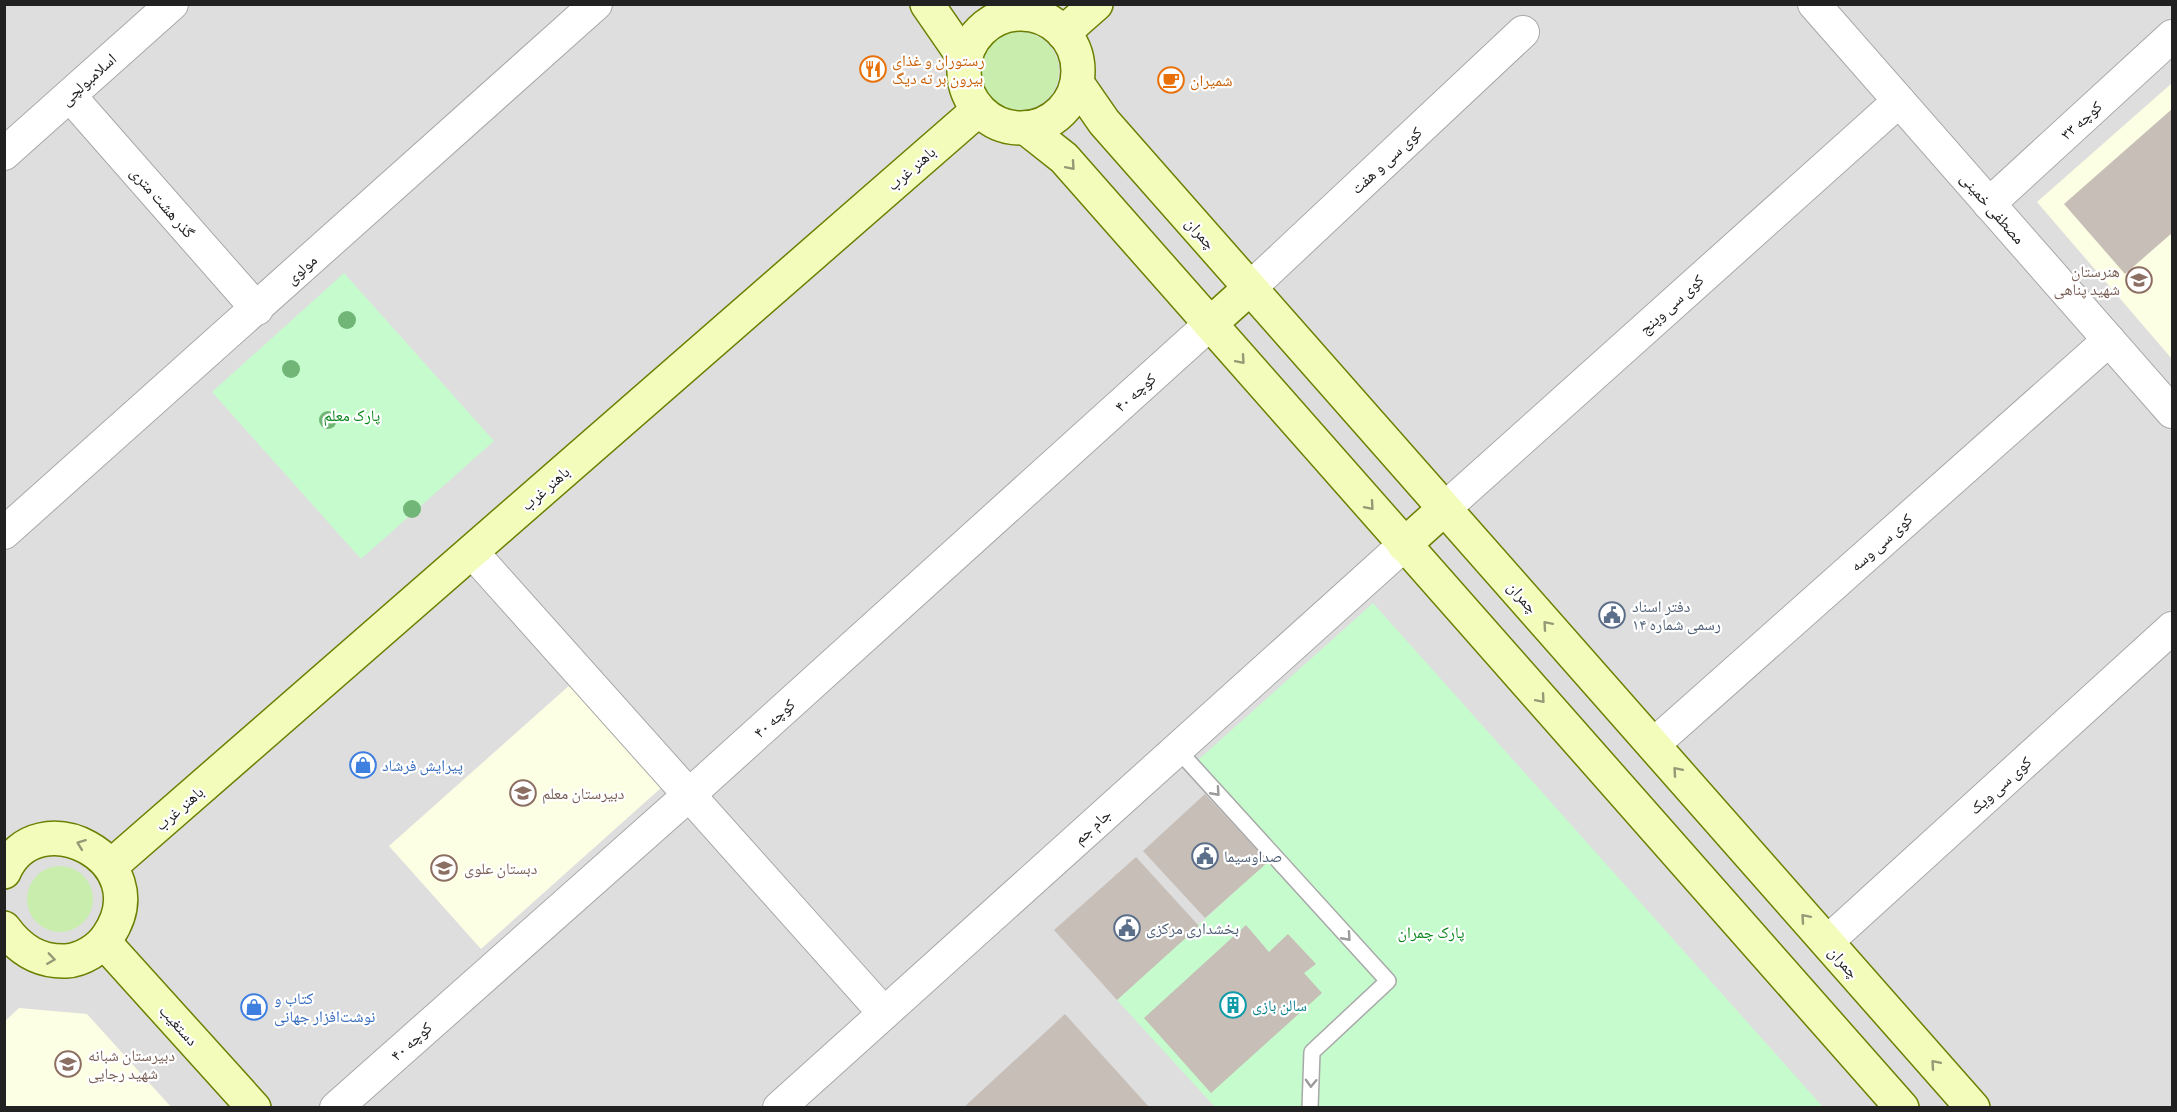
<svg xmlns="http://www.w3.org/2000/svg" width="2177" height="1112" viewBox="0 0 2177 1112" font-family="Barlow,'Noto Naskh Arabic',sans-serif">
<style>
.residential{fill:#dfdede}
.education{fill:#fdffe4}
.grass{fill:#c8edad}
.park{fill:#c5fbcd}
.building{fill:#c7beb7}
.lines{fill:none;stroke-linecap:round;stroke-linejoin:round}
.lane-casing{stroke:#a8a8a8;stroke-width:18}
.street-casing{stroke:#a8a8a8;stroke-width:34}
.secondary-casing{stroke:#6a8001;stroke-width:36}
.lane{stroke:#fff;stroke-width:15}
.street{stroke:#fff;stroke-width:32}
.secondary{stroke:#f4fcbc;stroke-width:33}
.tree{fill:#71b677}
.oneway{stroke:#959976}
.oneway2{stroke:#9b9b9b}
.labels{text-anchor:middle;stroke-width:4.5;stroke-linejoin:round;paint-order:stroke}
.food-label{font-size:16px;fill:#c56008;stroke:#fff;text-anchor:start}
.street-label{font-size:16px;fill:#212121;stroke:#fff}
.education-label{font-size:16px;fill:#785e54;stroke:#fff;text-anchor:start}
.park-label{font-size:16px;fill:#08871b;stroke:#fff}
.service-label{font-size:16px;fill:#4e5e75;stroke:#fff;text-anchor:start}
.shop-label{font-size:16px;fill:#366cbe;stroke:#fff;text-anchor:start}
.culture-label{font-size:16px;fill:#0d838f;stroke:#fff;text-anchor:start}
</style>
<rect width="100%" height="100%" fill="#f2efe8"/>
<rect class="residential" x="5" y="5" width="2167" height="1102"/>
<g class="education">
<path d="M2172 83V359L2037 202Z"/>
<path d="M571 684 662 787 481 949 389 846Z"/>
<path d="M19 1008 87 1014 171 1107H5V1021Z"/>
</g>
<g class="grass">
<circle cx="1020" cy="71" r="39"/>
<circle cx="60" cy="899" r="33"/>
</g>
<g class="park">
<path d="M344 273 494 441 361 559 212 392Z"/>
<path d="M1373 603 1823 1107H1215L1117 1000 1271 858 1188 769Z"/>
</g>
<g class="building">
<path d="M2172 109V233L2125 274 2064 204Z"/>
<path d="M1205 794 1268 862 1205 918 1143 851Z"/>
<path d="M1136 857 1199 926 1117 1000 1054 930Z"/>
<path d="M1246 925 1269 952 1288 934 1316 964 1304 973 1322 993 1211 1093 1144 1018Z"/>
<path d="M1065 1014 1150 1108H963Z"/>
</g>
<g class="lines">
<g class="lane-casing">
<path id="lane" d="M1177 749 1388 981 1312 1052 1310 1108"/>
</g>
<g class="street-casing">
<g id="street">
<path d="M1814 4 2172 412"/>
<path d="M70 96 257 309"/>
<path d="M4 154 172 4"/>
<path d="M1989 204 2172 36"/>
<path d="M1250 288 1523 32"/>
<path d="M1444 509 1899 101"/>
<path d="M4 533 596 4"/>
<path d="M472 552 884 1013"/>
<path d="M1653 745 2109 340"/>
<path d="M1827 942 2172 628"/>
<path d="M336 1108 690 794 1210 324"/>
<path d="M779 1108 1404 545"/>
</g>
</g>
<g class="secondary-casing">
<g id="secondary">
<path d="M927 4 965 59"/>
<circle cx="1021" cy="71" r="57"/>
<path d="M1063 33 1096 4"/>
<path d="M1077 83 1104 122 1973 1108"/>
<path d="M1026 128 1064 158 1902 1108"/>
<path d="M1210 324 1250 288"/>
<path d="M1404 545 1444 509"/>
<path d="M111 866 978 110"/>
<path d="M4 872C36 798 160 859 108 936 100 949 82 960 66 961 39 962 20 950 4 928"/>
<path d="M104 942 254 1108"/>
</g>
</g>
<use href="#lane" class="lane"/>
<use href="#street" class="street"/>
<use href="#secondary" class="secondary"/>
</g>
<g class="tree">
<circle cx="347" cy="320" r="9"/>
<circle cx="291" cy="369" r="9"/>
<circle cx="328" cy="420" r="9"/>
<circle cx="412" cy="509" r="9"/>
</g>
<defs><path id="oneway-chevron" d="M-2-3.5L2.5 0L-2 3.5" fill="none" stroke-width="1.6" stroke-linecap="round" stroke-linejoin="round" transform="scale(1.5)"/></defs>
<g class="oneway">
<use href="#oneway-chevron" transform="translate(1071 166) rotate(49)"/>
<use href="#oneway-chevron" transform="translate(1241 360) rotate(49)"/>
<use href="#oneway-chevron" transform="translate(1370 506) rotate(49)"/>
<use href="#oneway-chevron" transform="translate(1547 625) rotate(-131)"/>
<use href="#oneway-chevron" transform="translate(1541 699) rotate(49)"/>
<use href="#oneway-chevron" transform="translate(1677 771) rotate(-131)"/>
<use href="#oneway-chevron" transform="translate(81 844) rotate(-159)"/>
<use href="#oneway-chevron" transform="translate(1805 918) rotate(-131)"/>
<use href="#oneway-chevron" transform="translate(51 959) rotate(8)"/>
<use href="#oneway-chevron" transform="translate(1935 1064) rotate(-131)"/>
</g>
<g class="oneway2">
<use href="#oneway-chevron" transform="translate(1216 792) rotate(48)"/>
<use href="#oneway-chevron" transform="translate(1347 937) rotate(48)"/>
<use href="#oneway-chevron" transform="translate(1311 1083) rotate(92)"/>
</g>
<defs>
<g id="restaurant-ring" transform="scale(1.35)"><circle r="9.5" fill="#fff" stroke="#e8710a" stroke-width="1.5"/><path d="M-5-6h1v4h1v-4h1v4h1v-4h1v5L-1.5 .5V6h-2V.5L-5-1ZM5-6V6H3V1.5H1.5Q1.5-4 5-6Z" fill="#e8710a"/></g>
<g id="cafe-ring" transform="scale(1.35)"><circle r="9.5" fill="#fff" stroke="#e8710a" stroke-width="1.5"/><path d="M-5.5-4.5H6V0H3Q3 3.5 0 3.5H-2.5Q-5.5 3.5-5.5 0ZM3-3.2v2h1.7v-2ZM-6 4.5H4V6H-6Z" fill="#e8710a"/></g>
<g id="school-ring" transform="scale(1.35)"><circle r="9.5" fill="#fff" stroke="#8d6e63" stroke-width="1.5"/><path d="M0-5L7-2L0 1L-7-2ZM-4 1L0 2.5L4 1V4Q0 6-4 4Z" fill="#8d6e63"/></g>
<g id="civic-ring" transform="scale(1.35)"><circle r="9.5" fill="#fff" stroke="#5c6f8a" stroke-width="1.5"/><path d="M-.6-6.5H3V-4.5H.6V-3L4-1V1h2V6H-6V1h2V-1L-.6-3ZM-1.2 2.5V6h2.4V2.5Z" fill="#5c6f8a"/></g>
<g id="shop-ring" transform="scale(1.35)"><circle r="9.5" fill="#fff" stroke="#3f7fe0" stroke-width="1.5"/><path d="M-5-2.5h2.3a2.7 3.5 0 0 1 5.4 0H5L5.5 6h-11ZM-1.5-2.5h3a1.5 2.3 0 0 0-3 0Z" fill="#3f7fe0"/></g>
<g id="building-ring" transform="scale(1.35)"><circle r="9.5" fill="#fff" stroke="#0f9aa8" stroke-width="1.5"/><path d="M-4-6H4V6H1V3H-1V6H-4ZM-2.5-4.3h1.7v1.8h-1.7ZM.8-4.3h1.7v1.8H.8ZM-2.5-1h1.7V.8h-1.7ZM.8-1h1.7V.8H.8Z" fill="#0f9aa8"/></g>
</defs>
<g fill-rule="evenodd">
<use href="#restaurant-ring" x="873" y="69"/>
<use href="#cafe-ring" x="1171" y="80"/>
<use href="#school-ring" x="2139" y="280"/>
<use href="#civic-ring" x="1612" y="615"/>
<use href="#shop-ring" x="363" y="765"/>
<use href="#school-ring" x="523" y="793"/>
<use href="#civic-ring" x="1205" y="856"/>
<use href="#school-ring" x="444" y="868"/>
<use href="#civic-ring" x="1127" y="928"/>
<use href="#building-ring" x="1233" y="1005"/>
<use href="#shop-ring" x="254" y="1007"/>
<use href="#school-ring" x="68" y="1064"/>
</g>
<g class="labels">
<g class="food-label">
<text x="892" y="66">رستوران و غذای<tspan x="892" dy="18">بیرون بر ته دیگ</tspan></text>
<text x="1190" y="86">شمیران</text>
</g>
<g class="street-label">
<text transform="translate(88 79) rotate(-42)" y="6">اسلامبولچی</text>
<text transform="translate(2081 120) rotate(-42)" y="6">کوچه ۳۳</text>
<text transform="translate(1386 160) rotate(-43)" y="6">کوی سی و هفت</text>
<text transform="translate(911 168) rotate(-41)" y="6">باهنر غرب</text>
<text transform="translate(163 202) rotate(49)" y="6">گذر هشت متری</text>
<text transform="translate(1993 208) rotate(49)" y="6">مصطفی خمینی</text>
<text transform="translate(1201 233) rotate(49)" y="6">چمران</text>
<text transform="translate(301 269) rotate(-42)" y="6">مولوی</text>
<text transform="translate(1671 304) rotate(-42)" y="6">کوی سی وپنج</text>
<text transform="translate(1135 392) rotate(-42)" y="6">کوچه ۴۰</text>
<text transform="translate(545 488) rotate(-41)" y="6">باهنر غرب</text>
<text transform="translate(1881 542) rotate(-42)" y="6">کوی سی وسه</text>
<text transform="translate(1523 597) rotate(49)" y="6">چمران</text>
<text transform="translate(774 718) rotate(-42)" y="6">کوچه ۴۰</text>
<text transform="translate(2000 785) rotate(-42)" y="6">کوی سی ویک</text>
<text transform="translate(179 808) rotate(-41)" y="6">باهنر غرب</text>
<text transform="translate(1092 826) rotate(-42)" y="6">جام جم</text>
<text transform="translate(1844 962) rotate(49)" y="6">چمران</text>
<text transform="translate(179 1025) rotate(48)" y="6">دستغیب</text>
<text transform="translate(411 1041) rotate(-42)" y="6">کوچه ۴۰</text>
</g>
<g class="education-label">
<text x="2120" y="277" text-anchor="end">هنرستان<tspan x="2120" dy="18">شهید پناهی</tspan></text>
<text x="542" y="799">دبیرستان معلم</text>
<text x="464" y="874">دبستان علوی</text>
<text x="88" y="1061">دبیرستان شبانه<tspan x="88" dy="18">شهید رجایی</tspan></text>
</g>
<g class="park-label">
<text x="352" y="421">پارک معلم</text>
<text x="1431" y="938">پارک چمران</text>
</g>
<g class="service-label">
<text x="1632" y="612">دفتر اسناد<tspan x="1632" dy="18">رسمی شماره ۱۴</tspan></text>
<text x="1224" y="862">صداوسیما</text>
<text x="1146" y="934">بخشداری مرکزی</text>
</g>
<g class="shop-label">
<text x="382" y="771">پیرایش فرشاد</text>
<text x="274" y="1004">کتاب و<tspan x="274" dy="18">نوشت‌افزار جهانی</tspan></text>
</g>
<g class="culture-label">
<text x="1252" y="1011">سالن بازی</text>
</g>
</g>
<rect width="2177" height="1112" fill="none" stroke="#212121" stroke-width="12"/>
</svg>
